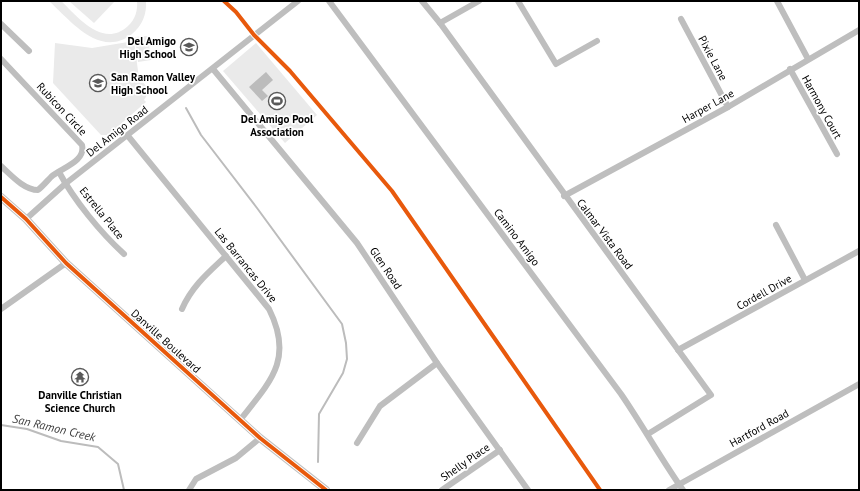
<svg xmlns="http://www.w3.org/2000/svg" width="860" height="491" viewBox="0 0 860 491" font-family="'PT Sans',sans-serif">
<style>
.green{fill:#eaeaea}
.water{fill:#bcbcbc}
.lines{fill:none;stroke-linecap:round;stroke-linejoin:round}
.stream{stroke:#bcbcbc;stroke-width:2}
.minor{stroke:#bebebe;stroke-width:6}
.secondary{stroke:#c2c2c2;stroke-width:8}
.cycleway-casing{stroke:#fff;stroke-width:6}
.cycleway{stroke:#e8590c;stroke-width:4}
.labels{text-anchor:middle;stroke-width:3.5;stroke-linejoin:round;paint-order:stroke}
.poi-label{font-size:11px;font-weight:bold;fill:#000;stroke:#fff}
.street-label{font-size:11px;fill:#000;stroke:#fff}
.water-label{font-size:12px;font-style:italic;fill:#414141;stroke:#fff}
</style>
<rect width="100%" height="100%" fill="#fff"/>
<g class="green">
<path d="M49 1H61C78 17 103 49 128 26 135 20 138 10 137 1H146C147 14 142 26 132 34 100 59 71 21 49 1Z"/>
<path d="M69 1H115L94 23Z"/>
<path d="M148 36 151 60 138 62 135 37Z"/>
<path d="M134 41 139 78 150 90 144 100 146 102 108 135H101L53 83 55 43 92 48Z"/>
<path d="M256 43 317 115 285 143 223 71Z"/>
</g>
<path class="water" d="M266 72 273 80 262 90 268 96 262 101 249 87Z"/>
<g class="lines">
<g class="stream">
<path d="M186 108 201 135 257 208 342 324 346 343 347 359 343 373 319 414 318 462"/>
<path d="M1 425 27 429 61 441 98 447 118 464 124 490"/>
</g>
<g class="minor">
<path d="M329 1 621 394C643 426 661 459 683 490"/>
<path d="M422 1 440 23 479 1"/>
<path d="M518 1 556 64 597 41"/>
<path d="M777 1 808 59"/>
<path d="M681 19 728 107"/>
<path d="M440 23 711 395 648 434"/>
<path d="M1 24 29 51"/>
<path d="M1 59 82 145C86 162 61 168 51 177 47 181 43 186 38 190 24 190 11 175 1 166"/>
<path d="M213 69 357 243 437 363 528 490"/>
<path d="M790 69 837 154"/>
<path d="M128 136 269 309C294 359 271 381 240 420"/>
<path d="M59 172C74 200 100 232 124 254"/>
<path d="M564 196 728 107 859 30"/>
<path d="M26 219 65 184 298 1"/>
<path d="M776 225 805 280"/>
<path d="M1 309 66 263"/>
<path d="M182 309C192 286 209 272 226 256"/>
<path d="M678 350 859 251"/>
<path d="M357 443 380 406 437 363"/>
<path d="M189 490 196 479 236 458 260 438"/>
<path d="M442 490 500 450"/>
<path d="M669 490 859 384"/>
</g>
<path class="secondary" d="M1 197 26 219 66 263 260 438 326 490"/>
<g class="cycleway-casing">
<g id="cycleway">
<path d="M224 1 236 12 254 35 290 71 392 191 600 490"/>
<path d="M1 197 26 219 66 263 260 438 326 490"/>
</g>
</g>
<use href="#cycleway" class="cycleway"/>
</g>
<defs>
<g id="school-ring" transform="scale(0.9)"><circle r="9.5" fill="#fff" stroke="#595959" stroke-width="1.5"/><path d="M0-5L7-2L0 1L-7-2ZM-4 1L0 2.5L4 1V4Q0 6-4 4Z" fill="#595959"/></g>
<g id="stadium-ring" transform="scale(0.9)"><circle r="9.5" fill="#fff" stroke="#595959" stroke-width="1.5"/><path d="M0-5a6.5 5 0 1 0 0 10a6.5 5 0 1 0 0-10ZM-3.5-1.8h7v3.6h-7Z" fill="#595959"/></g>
<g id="temple-ring" transform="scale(0.9)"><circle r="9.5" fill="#fff" stroke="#595959" stroke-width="1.5"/><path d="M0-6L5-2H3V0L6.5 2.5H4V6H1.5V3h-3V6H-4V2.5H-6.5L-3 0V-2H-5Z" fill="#595959"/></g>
</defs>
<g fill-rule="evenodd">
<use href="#school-ring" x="189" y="47"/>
<use href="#school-ring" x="98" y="83"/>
<use href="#stadium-ring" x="277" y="101"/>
<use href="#temple-ring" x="80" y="377"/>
</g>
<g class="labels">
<g class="poi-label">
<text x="176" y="45" text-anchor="end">Del Amigo<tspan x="176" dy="13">High School</tspan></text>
<text x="111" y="81" text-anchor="start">San Ramon Valley<tspan x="111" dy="13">High School</tspan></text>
<text x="277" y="123">Del Amigo Pool<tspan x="277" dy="13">Association</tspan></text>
<text x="80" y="399">Danville Christian<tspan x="80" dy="13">Science Church</tspan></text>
</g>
<g class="street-label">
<text transform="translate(713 58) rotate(62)" y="4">Pixie Lane</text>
<text transform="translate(708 106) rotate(-29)" y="4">Harper Lane</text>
<text transform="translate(822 107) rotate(61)" y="4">Harmony Court</text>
<text transform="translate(62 109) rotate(47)" y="4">Rubicon Circle</text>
<text transform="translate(117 131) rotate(-38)" y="4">Del Amigo Road</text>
<text transform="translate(102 213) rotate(51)" y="4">Estrella Place</text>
<text transform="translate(605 234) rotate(53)" y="4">Calmar Vista Road</text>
<text transform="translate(517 237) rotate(53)" y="4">Camino Amigo</text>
<text transform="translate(246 265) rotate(51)" y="4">Las Barrancas Drive</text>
<text transform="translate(386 268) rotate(56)" y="4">Glen Road</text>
<text transform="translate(764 292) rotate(-29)" y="4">Cordell Drive</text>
<text transform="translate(166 341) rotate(42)" y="4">Danville Boulevard</text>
<text transform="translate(759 428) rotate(-29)" y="4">Hartford Road</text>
<text transform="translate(465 462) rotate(-35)" y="4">Shelly Place</text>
</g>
<g class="water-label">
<text transform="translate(54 428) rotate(13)" y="4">San Ramon Creek</text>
</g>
</g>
<rect width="860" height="491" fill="none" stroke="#000000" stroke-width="4"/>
</svg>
